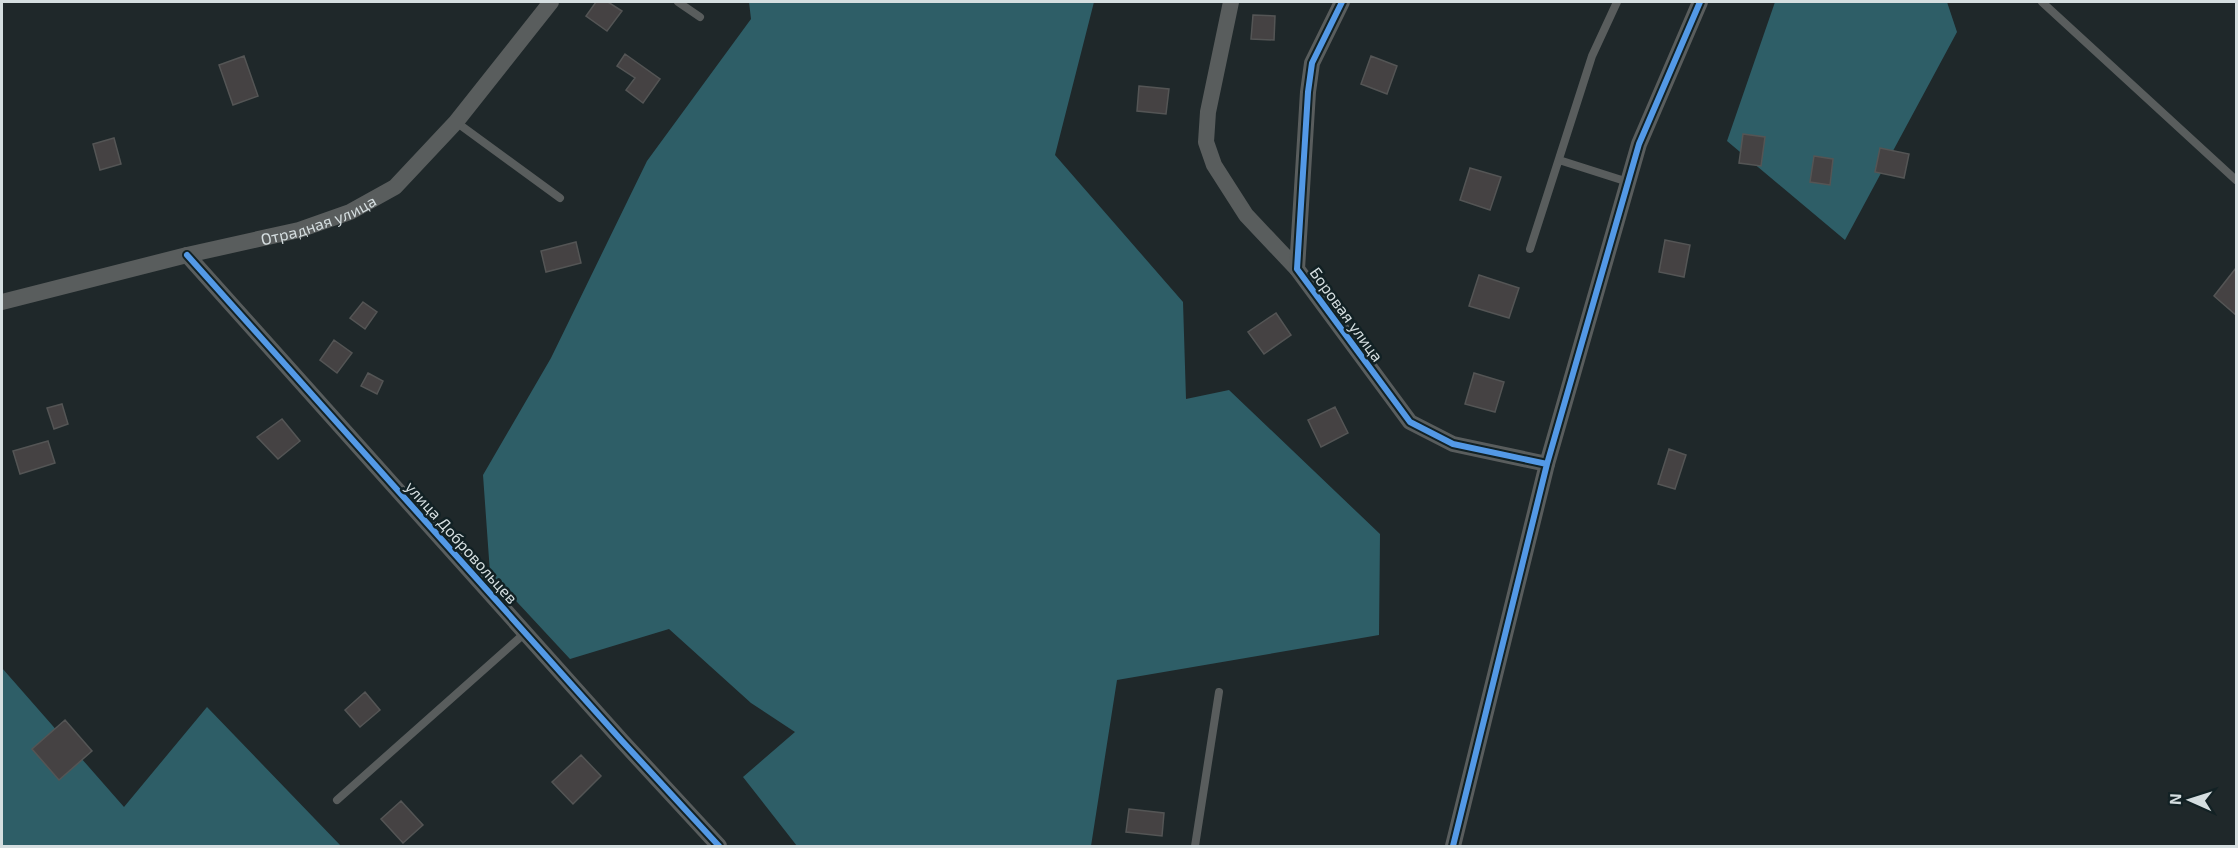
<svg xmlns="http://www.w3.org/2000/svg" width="2238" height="848" font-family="'Exo 2',sans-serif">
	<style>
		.forest { fill: #2e5e67 }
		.building { fill: #454243; stroke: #545555; stroke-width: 1.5 }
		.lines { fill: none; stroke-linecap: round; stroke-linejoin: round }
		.lane { stroke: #595d5d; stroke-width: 8 }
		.street { stroke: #595d5d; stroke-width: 16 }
		.cycleway-casing { stroke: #122124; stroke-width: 10 }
		.cycleway { stroke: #5399e6; stroke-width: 6 }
		.labels { text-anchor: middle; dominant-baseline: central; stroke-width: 5; stroke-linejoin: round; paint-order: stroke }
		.street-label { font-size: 16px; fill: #d5dee0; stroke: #122124 }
	</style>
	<rect width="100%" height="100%" fill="#1f282a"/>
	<path class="forest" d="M749 2H1094L1055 155 1183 302 1186 399 1229 390 1380 534 1379 635 1117 680 1091 846H797L743 777 795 732 751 703 669 629 570 659 490 573 483 475 551 358 647 161 751 19Z
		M1775 2H1947L1957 32 1845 240 1727 141Z
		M2 668 124 807 207 707 341 846H2Z"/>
	<path class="building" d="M596 2H608L622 11 607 31 586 16Z
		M1253 15 1275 16 1274 40 1251 39Z
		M625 54 660 79 643 103 626 90 635 78 617 66Z
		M244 56 258 96 233 105 219 65Z
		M1371 56 1397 66 1387 94 1361 84Z
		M1139 86 1169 89 1166 114 1137 111Z
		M1743 134 1765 137 1761 166 1739 163Z
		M114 138 121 164 100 170 93 144Z
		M1880 148 1909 154 1904 178 1875 172Z
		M1814 156 1833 159 1830 185 1810 182Z
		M1470 168 1501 177 1490 210 1460 200Z
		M1665 240 1690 245 1684 277 1659 272Z
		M576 242 581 263 546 272 541 251Z
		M2236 268V315L2214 296Z
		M1479 275 1519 288 1509 318 1469 306Z
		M363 302 377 312 365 329 350 318Z
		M1276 313 1291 335 1264 354 1248 332Z
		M334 340 352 353 337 373 320 360Z
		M368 373 383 381 377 394 361 386Z
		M1474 373 1504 382 1495 412 1465 404Z
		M62 404 68 424 54 429 47 408Z
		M1335 407 1348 433 1321 447 1308 420Z
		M282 419 300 441 278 459 257 437Z
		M48 441 55 463 20 474 13 451Z
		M1669 449 1686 455 1675 489 1658 484Z
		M365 692 380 710 360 727 345 710Z
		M65 720 92 751 59 780 32 749Z
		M581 755 601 776 573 804 552 782Z
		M401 801 423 825 403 843 381 819Z
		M1129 809 1164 813 1162 836 1126 832Z"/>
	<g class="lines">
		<path class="lane" d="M678 2 700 17
			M2042 2 2236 180
			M456 122 560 198
			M1559 160 1628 182
			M1530 249 1592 56 1617 2
			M337 800 525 633
			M1195 846 1219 692"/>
		<g class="street">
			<path d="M1231 2 1208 112 1206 142 1214 165 1246 215 1297 269"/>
			<path d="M1342 2 1312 63 1308 92 1297 269 1410 422 1453 444 1547 464"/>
			<path d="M187 255 622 741 719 846"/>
			<path id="s1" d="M2 302 187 255 299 230 350 212 395 187 456 122 551 2"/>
			<path d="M1453 846 1547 464 1639 144 1700 2"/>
		</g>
		<g class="cycleway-casing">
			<path id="cycleway" d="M1342 2 1312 63 1308 92 1297 269 1410 422 1453 444 1547 464
				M187 255 622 741 719 846
				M1453 846 1547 464 1639 144 1700 2"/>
		</g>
		<use href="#cycleway" class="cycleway"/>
	</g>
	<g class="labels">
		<g class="street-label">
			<text stroke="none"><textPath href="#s1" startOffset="327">Отрадная улица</textPath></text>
			<text transform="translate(1347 314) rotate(54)">Боровая улица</text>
			<text transform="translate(462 542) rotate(48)">улица Добровольцев</text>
		</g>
	</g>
	<rect width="2238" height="848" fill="none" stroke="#d5dee0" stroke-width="6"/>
	<g transform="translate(2190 800) rotate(273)" stroke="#122124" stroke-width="4.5" paint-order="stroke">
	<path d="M0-4.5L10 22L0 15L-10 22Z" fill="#d5dee0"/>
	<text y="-9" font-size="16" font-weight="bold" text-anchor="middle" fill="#d5dee0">N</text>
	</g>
</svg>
